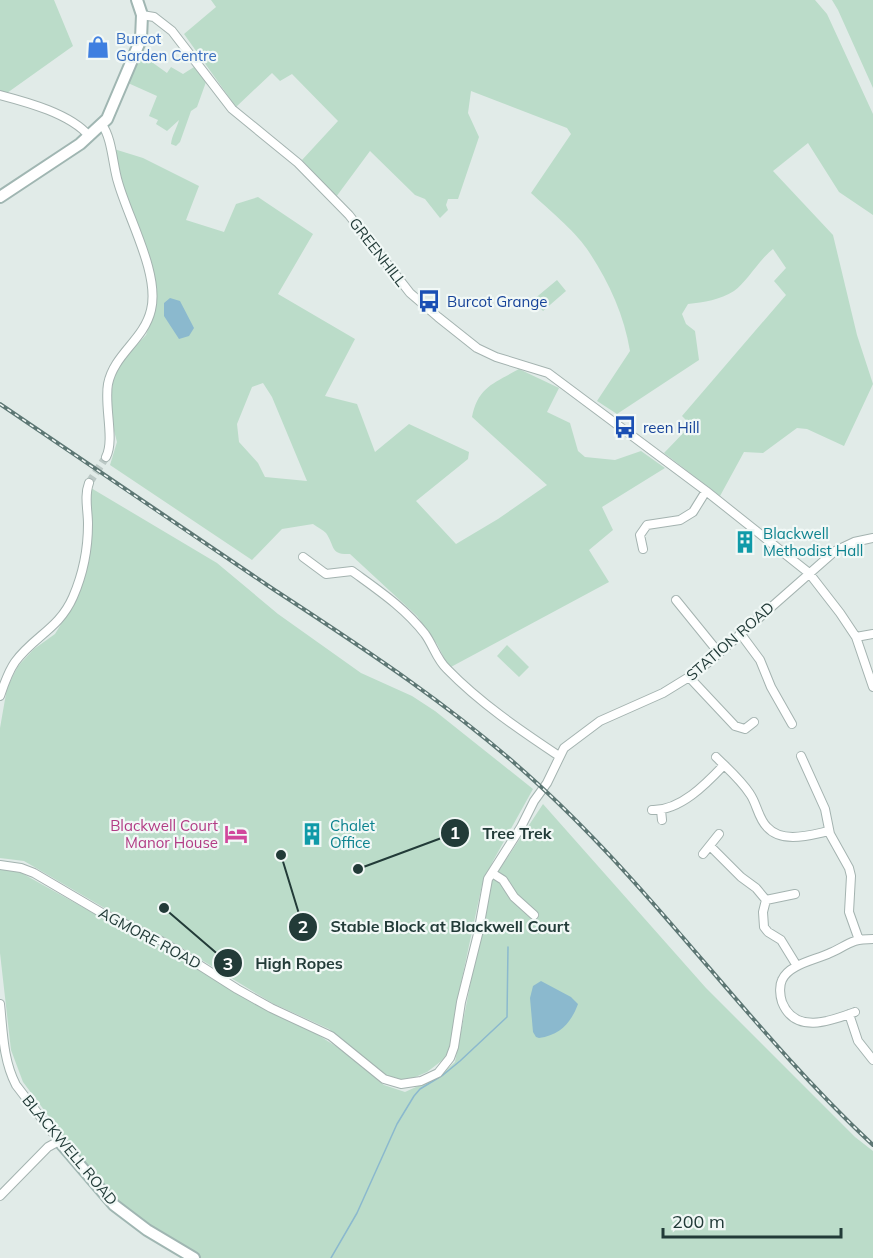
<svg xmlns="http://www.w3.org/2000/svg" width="873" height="1258" font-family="Mulish,sans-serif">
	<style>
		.green { fill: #bbdcc9; fill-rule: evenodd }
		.water { fill: #8bb9ce }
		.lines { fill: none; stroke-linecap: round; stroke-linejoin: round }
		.stream { stroke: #8bb9ce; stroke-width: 1.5 }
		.street-tunnel { stroke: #bbc8c5; stroke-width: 8; stroke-dasharray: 8 4; stroke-linecap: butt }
		.street-casing { stroke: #a4b3b0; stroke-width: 10 }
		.secondary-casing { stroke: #a0b6b2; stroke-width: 14 }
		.street { stroke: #fff; stroke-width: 8 }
		.secondary { stroke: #fff; stroke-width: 10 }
		.rail-casing { stroke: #5d7774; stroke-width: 4 }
		.rail { stroke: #f1f8f6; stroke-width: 1.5; stroke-dasharray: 4.5; stroke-linecap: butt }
		.labels { text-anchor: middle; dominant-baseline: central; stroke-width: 4.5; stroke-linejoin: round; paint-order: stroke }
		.shop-label { font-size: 15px; fill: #366cbe; stroke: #f1f8f6; text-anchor: start }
		.street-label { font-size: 15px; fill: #223b38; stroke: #f1f8f6 }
		.transit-label { font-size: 15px; fill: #164399; stroke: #f1f8f6; text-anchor: start }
		.culture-label { font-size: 15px; fill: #0d838f; stroke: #f1f8f6; text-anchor: start }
		.hotel-label { font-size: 15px; fill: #b23c85; stroke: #f1f8f6; text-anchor: end }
		.leader { fill: none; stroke: #223b38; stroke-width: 2 }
		.callout-dot { fill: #223b38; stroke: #f1f8f6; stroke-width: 2 }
		.mark-label { font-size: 18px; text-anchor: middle; font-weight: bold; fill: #fff }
		.callout-label { font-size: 16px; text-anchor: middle; font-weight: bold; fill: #223b38; stroke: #f1f8f6; stroke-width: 4.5; stroke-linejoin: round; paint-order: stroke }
	</style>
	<rect width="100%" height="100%" fill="#e1ebe8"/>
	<path class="green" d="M0 0H54L73 46 7 93 0 91Z
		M211 0H815L827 14 873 114V215L839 192 808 143 773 171 833 235 857 335 873 384 844 446 807 429 797 428 763 453 744 452 720 496 664 453 691 425 682 416 786 295 774 281 786 268 773 249C758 261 747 282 734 291 720 300 704 302 688 304L682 314 686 324 695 331 699 360 617 414 597 401 630 351C624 314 608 280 587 249 574 230 548 209 531 193L571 134 567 128 471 91 468 113 479 137 458 199H448L446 205 448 210 440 218 425 199 415 195 370 151 336 197 302 160 338 121 292 74 280 81 272 73 236 107 184 34 216 7Z
		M832 0H873V88L838 10Z
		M142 55 167 73 171 67 183 74 194 67 206 82 197 107 191 111 180 142 176 146 171 144C172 135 177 128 179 120L167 131 156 124 158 120 149 116 157 96 128 83Z
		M114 149 143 158 199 186 186 220 224 232 236 204 258 197 313 234 278 294 355 339 325 396 357 404 375 452 409 424 469 452 468 459 416 501 456 544 498 519 547 485 472 417C478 387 494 383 519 369L559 388 547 412 570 423 578 451 585 457 615 460 641 451 665 468 602 507 613 530 589 550 609 582 449 668 437 644 417 616 350 554C330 555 335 546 326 533 323 530 317 527 313 524L282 529 252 560 110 465 117 442 112 423 111 397 114 376 120 363 146 335 156 307 157 292 124 194ZM263 383 272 397 307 481 265 477 258 463 239 442 237 424 252 387Z
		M557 280 566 291 543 311 533 300Z
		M91 488 217 563 278 614 361 673 412 696 435 711 533 789 493 861 482 885 455 1011 451 1046 444 1059 427 1072 413 1078 400 1080 388 1077 372 1066 329 1029 272 1003 169 940 113 913 24 861 0 858V728L7 688 18 666 34 649 55 634 72 606 84 576 92 539 90 498Z
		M507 645 529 667 519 677 497 656Z
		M543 804 706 988 855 1137 873 1151V1258H201L150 1227 115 1199 69 1143 23 1082 11 1050 0 953V866L18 871 111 923 164 949 275 1013 312 1031 340 1049 384 1085 405 1092 440 1076 455 1062 490 884Z"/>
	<path class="water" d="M170 298 180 301 194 328 189 336 179 339 164 316V303Z
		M541 981 571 997 578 1004C571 1023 560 1035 539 1038L536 1037 533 1032 530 998 533 986Z"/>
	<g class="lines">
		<path class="stream" d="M331 1258 357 1213 397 1124 414 1096 420 1089 443 1075 460 1061 507 1017 508 947"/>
		<path class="street-tunnel" d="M89 483 106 457"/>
		<g class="street-casing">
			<path id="street" d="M142 15 154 17 172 31 232 109 298 163 349 215 410 293 438 317 477 348 496 357 548 373 706 491 809 573 840 613 856 637 873 687
				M0 95C27 102 71 114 89 136
				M102 125C112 137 113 167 118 182 128 218 160 274 151 310 144 340 114 354 108 384 104 406 115 440 106 457
				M643 549 640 535 647 525 680 520 693 512 706 491
				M303 557 326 574 352 571C378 590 405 608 425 634 433 645 437 660 447 669 480 703 520 730 559 756
				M676 600 719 653
				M740 633 760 660 771 687 792 724
				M856 637 873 634
				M689 677 735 726 745 729 754 722
				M0 696C4 684 8 672 15 662 34 636 59 629 73 597 83 574 88 549 88 524 88 510 84 496 89 483
				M801 756 825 809 830 834 849 868 851 876 849 912 859 940
				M716 757C728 769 741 780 750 794 757 804 758 818 767 827 782 844 810 835 829 831
				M652 810C680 811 706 784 724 765
				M661 810 662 820
				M710 846 741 877 756 888 766 900 763 912 764 927 768 932 781 940 797 966
				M703 854 719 834
				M0 865 21 868 34 873 102 913 163 942 237 989 271 1008 331 1036 384 1079 401 1084 421 1081 438 1073 450 1058 454 1047 461 1002 478 934 488 879 521 827 534 801 547 783 564 748 600 721 663 693 689 677 710 661 835 551 854 542 873 538
				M492 873 503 880 514 897 534 915
				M766 900 795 894
				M0 1004C3 1032 3 1060 16 1085L59 1141 48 1147 0 1196
				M855 1012C831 1021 795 1035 782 1002 780 996 779 986 782 980 789 964 816 960 830 953 838 950 846 944 855 941 861 939 867 939 873 939
				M849 1014 858 1041 873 1060"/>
		</g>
		<g class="secondary-casing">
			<path id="secondary" d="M0 197 80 144 107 119 141 39 142 15 137 0
				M59 1141 114 1205 147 1230 194 1258"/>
		</g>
		<use href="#street" class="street"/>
		<use href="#secondary" class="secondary"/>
		<g class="rail-casing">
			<path id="rail" d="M0 404C91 466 182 528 273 589 365 649 458 710 539 785 660 896 753 1033 873 1145"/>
		</g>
		<use href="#rail" class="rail"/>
	</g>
	<defs>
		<g id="shop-bare" transform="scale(1.8)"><path d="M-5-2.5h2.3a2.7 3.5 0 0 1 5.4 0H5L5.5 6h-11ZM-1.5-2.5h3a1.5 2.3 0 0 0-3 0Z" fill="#3f7fe0" stroke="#f1f8f6" stroke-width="2.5" paint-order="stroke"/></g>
		<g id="bus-bare" transform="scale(1.8)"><path d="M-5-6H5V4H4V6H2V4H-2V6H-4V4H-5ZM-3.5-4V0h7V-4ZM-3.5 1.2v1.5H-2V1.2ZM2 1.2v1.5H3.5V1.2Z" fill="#1a4fb4" stroke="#f1f8f6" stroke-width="2.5" paint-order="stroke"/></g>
		<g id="building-bare" transform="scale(1.8)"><path d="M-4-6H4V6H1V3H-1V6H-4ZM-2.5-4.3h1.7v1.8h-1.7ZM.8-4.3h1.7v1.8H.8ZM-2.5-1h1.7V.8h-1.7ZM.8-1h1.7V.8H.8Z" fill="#0f9aa8" stroke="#f1f8f6" stroke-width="2.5" paint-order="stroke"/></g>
		<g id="hotel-bare" transform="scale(1.8)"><path d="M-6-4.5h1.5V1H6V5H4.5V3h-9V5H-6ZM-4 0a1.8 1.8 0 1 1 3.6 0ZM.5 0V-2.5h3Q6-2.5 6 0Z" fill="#d1479c" stroke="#f1f8f6" stroke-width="2.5" paint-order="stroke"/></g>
	</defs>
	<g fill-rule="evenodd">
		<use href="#shop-bare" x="98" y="47"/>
		<use href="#bus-bare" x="429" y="301"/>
		<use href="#bus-bare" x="625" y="427"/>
		<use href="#building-bare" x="745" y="542"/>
		<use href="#hotel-bare" x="236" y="834"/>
		<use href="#building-bare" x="312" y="834"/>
	</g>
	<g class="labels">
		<g class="shop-label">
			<text x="116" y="38">Burcot<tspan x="116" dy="17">Garden Centre</tspan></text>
		</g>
		<g class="street-label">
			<text transform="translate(378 252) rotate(52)">GREENHILL</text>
			<text transform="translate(730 641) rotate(-41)">STATION ROAD</text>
			<text transform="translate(150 938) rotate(28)">AGMORE ROAD</text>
			<text transform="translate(70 1150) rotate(50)">BLACKWELL ROAD</text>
		</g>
		<g class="transit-label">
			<text x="447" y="301">Burcot Grange</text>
			<text x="643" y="427">reen Hill</text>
		</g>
		<g class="culture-label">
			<text x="763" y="533">Blackwell<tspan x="763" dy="17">Methodist Hall</tspan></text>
			<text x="330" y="825">Chalet<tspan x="330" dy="17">Office</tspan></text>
		</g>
		<g class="hotel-label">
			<text x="218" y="825">Blackwell Court<tspan x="218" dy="17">Manor House</tspan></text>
		</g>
	</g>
	<path class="leader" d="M358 869L455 833M281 855L303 927M164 908L228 963"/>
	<g class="callout-dot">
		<circle cx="358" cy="869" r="6"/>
		<circle cx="281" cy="855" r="6"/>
		<circle cx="164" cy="908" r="6"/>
		<circle cx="455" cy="833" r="15"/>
		<circle cx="303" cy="927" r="15"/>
		<circle cx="228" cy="963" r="15"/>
	</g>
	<g class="mark-label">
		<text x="455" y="839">1</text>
		<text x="303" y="933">2</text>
		<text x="228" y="970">3</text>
	</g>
	<g class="callout-label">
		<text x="517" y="839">Tree Trek</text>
		<text x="450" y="932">Stable Block at Blackwell Court</text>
		<text x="299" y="969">High Ropes</text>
	</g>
	<path d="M663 1228v9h178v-9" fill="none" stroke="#223b38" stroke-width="3"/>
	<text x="672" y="1228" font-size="18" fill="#223b38" stroke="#f1f8f6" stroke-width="4.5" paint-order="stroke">200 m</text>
</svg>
